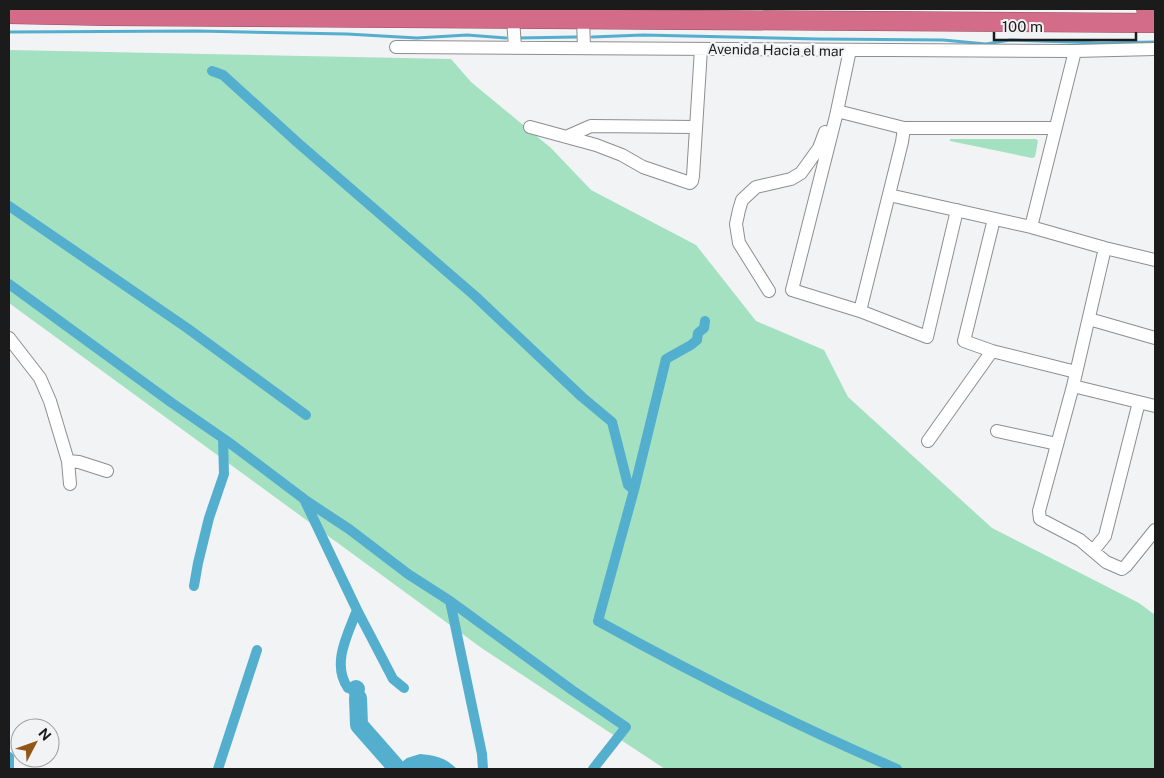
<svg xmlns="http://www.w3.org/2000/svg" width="1164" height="778" font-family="'Public Sans',sans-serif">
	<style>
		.green { fill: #a3e1c0 }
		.water { fill: #54afcf }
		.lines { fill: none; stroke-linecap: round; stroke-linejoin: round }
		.stream { stroke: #54afcf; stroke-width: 3 }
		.canal { stroke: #54afcf; stroke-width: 10 }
		.river { stroke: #54afcf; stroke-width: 18 }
		.minor-casing { stroke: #8d8e90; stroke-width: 14 }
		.highway-casing { stroke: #935062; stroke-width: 20 }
		.minor { stroke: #fff; stroke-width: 12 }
		.highway { stroke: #d36c88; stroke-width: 19 }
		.labels { text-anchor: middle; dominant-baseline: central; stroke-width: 4.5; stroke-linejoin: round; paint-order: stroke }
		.street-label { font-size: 14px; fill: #1b1b1c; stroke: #f1f3f5 }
	</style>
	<rect width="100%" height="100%" fill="#f1f3f5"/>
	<path class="green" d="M9 50 451 59 471 82 551 148 591 190 696 245 756 321 824 350 848 397 992 528 1139 603 1155 615V769H665L483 649 9 303Z
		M950 139H1036L1038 141 1035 157 1032 158 950 141Z"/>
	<path class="water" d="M347 689a9 9 0 1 1 18 0a9 9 0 1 1-18 0Z
		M420 754C435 755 446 758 457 769H393L407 758Z"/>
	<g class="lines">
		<path class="stream" d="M9 32 197 31 347 34 417 38 467 35 506 38
			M592 37 643 35 819 39 943 40 986 44 1010 40 1100 43 1155 42
			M517 38 576 37"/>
		<path class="canal" d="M212 71 223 75 298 143 475 296 582 397 612 422 628 485 634 490
			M9 206 187 328 306 415
			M9 284 172 403 227 441 304 499 357 610C348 634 331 664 348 688
			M705 321 704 328 698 333 697 340 691 345 666 359 634 490 598 621C696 675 795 725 897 769
			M305 500 349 529 408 574 450 601 572 690 626 727 593 769
			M194 586 198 563 209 518 224 474 223 439
			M450 601 482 754 483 769
			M357 610 393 679 404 688
			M9 757V769
			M218 769 257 650"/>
		<path class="river" d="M358 698 359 725 395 766"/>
		<g class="minor-casing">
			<path id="minor" d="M513 18 515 48
				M583 18 584 48
				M396 47 1075 51 1155 49
				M850 50 836 116 792 290 860 311 927 337 957 210
				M837 111 904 128H1055
				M530 127 596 145 622 155 643 167 690 183 692 181 693 176 701 49
				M566 137 591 126 696 127
				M889 195 1031 227 1105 248 1155 260
				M994 219 964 341 992 351 1076 372
				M1031 227 1075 51
				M1105 248 1073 386 1039 511 1040 519 1080 540 1106 562 1122 569 1126 566 1155 530
				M769 291 739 243 736 224 739 210 742 200 756 187 791 179 801 173 819 148 825 132
				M860 311 902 142 904 128
				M1089 319 1155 338
				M9 338 40 378 50 401 68 461 70 484
				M1073 386 1155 406
				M997 431 1057 444
				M928 441 992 351
				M68 461 79 462 107 471
				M1093 551 1105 536 1139 402"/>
		</g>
		<g class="highway-casing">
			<path id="highway" d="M1146 9H1155
				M9 14 108 16 1155 23"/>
		</g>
		<use href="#minor" class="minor"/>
		<use href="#highway" class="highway"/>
	</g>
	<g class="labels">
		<g class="street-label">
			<text transform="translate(776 50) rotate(1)">Avenida Hacia el mar</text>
		</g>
	</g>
	<rect width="1164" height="778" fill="none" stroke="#1b1b1c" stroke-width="20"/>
	<g transform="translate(35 743) rotate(49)"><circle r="24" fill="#f1f3f5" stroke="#9b9d9e"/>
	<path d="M0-4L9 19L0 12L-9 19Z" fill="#925716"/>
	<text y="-8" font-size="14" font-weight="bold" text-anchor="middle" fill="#1b1b1c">N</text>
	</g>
	<path d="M994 32v8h142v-8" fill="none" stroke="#1b1b1c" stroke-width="2.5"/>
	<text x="1002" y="32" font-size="15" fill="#1b1b1c" stroke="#f1f3f5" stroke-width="4" paint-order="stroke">100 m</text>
</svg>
